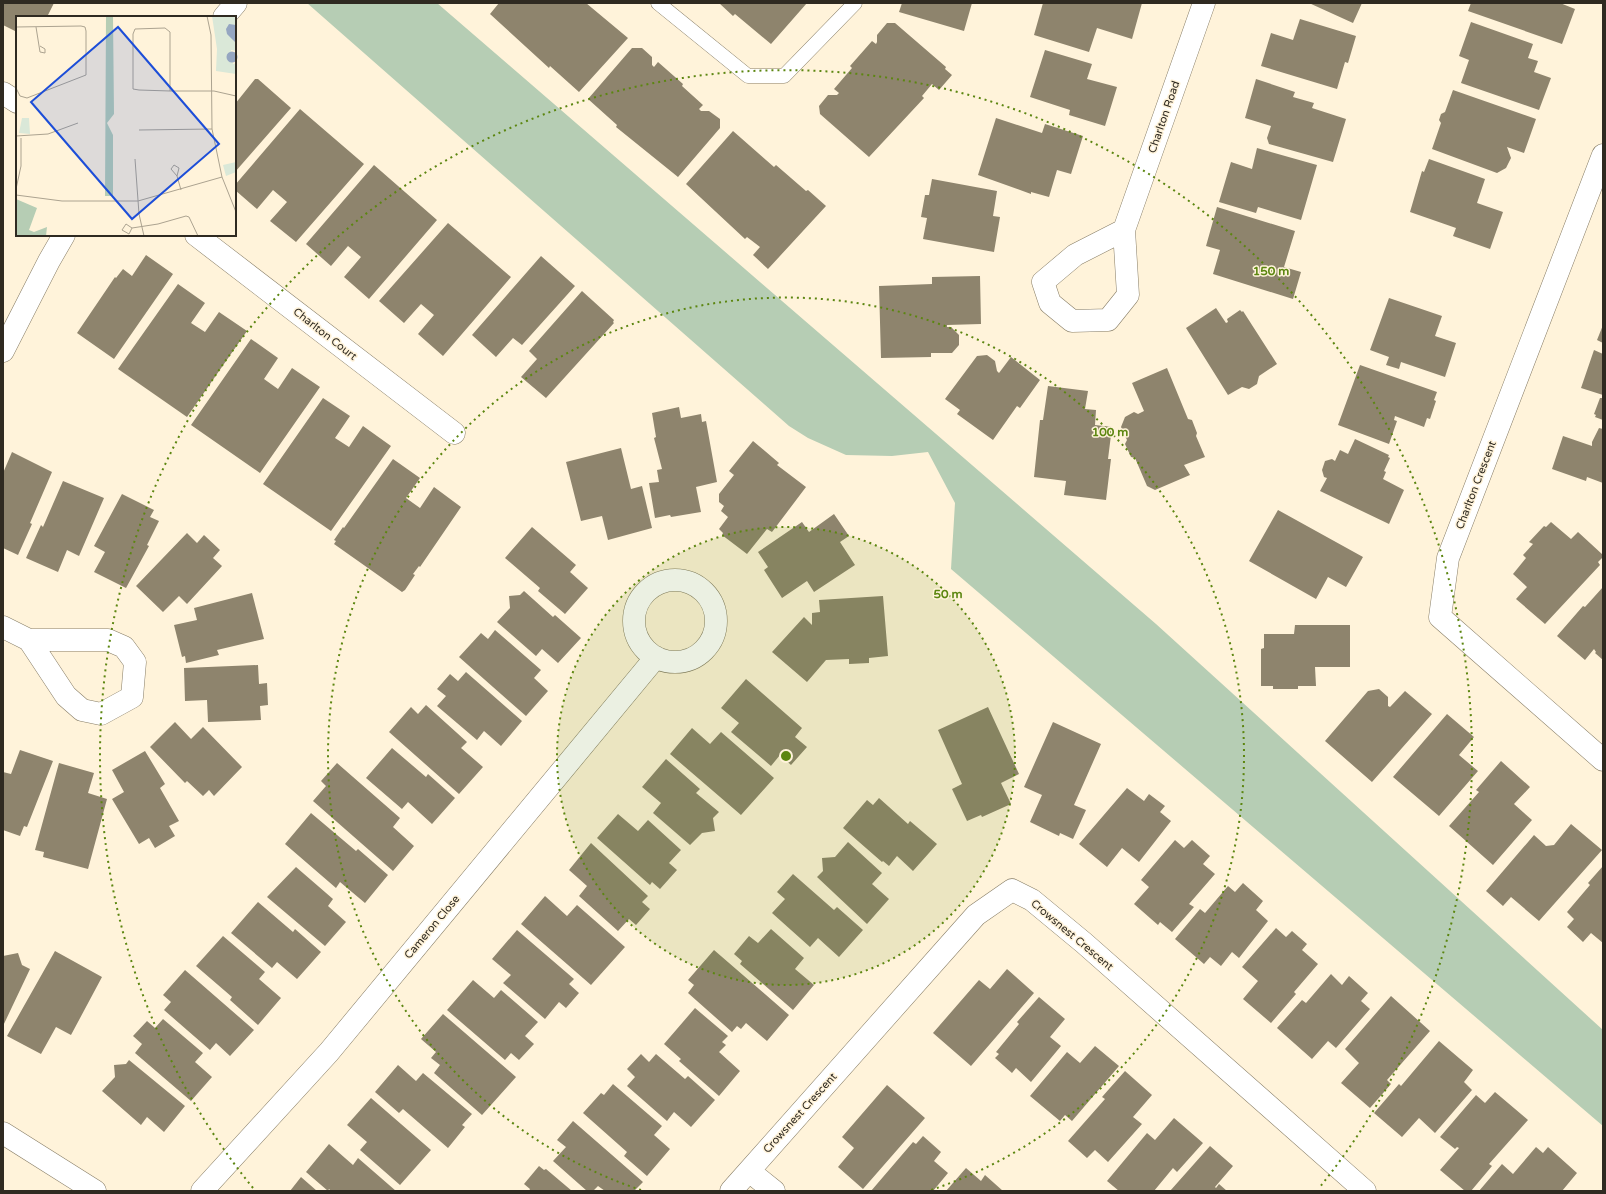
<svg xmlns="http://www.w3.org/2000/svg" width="1606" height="1194" font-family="'Varela Round',sans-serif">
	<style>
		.forest { fill: #b6cdb4 }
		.building { fill: #8e846d }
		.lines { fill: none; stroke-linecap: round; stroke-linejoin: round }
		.lane-casing { stroke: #877d66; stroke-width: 15 }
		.street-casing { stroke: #877d66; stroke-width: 23 }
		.secondary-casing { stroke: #877d66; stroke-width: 23 }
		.lane { stroke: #fff; stroke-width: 14 }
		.street { stroke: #fff; stroke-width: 22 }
		.secondary { stroke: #fff; stroke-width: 22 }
		.ring { fill: none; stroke: #5c8610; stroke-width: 2; stroke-dasharray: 2 4 }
		.labels { text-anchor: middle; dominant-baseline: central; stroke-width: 3; stroke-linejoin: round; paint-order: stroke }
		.street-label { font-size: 11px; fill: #2f2a21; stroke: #fff3da }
		.inset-road { fill: none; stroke: #aca390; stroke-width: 1 }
		.view { fill: #1d4ed8; fill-opacity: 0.15; stroke: #1d4ed8; stroke-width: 2 }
		.inset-edge { fill: none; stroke: #2f2a21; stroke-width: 2 }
		.centre { fill: #5c8610; stroke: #fff3da; stroke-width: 2 }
		.ring-label { font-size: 12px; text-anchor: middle; font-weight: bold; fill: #5c8610; stroke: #fff3da; stroke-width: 3; stroke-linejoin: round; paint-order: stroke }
	</style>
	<rect width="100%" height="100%" fill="#fff3da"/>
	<path class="forest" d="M307 3H437L1156 624 1603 1030V1126L951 569 955 503 928 452 892 456 846 455 808 438 789 426Z"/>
	<path class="building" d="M3 3H54L47 17H17V32L3 25Z
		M499 3H586L628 38 579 92 550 66 549 68 490 14Z
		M719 3H807L771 44 735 14 733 16Z
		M902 3H972L964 31 899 12Z
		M1043 3H1142L1132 39 1097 28 1089 52 1034 35Z
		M1309 3H1362L1353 23Z
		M1471 3H1560L1575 9 1562 44 1468 11Z
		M1300 19 1356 36 1348 63 1345 62 1337 89 1261 66 1271 33 1293 40Z
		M1471 22 1533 44 1528 58 1538 61 1534 72 1551 78 1539 110 1461 83 1469 60 1459 56Z
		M887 23H895L946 67 945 69 952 75 939 90 932 84 922 96 924 98 869 157 820 114 819 106 828 95H837L839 93 834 89 852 68 850 66 872 41 876 44 877 42V35Z
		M632 48H642L652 57V65L654 67 658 62 683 84 682 86 703 105 699 109 701 111H709L720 119V128L678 177 616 127 617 125 588 99Z
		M1045 50 1092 64 1087 79 1117 87 1105 126 1069 115 1070 110 1030 97Z
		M255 79H258L291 108 235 172V104Z
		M1256 79 1295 92 1293 97 1314 103 1312 108 1346 119 1333 162 1269 144 1267 138 1271 126 1245 118Z
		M1453 90 1536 119 1524 153 1507 147 1511 158 1506 168 1497 173 1432 149 1441 123 1439 120 1441 114 1445 112Z
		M300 109 364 164 296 242 270 221 287 202 273 190 257 209 235 190V185Z
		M996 118 1042 133 1045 124 1083 136 1071 174 1057 170 1049 197 1031 192V194L978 175Z
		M733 131 774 167 776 165 806 191 808 190 826 206 768 269 753 255 760 247 747 237 745 239 686 184Z
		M1257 148 1317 165 1301 220 1258 207 1256 213 1219 202 1231 162 1252 169Z
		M1429 159 1485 179 1477 203 1503 212 1490 249 1453 236 1456 228 1410 212 1422 171 1424 172Z
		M374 165 437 220 369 299 344 277 361 257 348 246 331 266 306 244Z
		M932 179 997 191 993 216 1000 217 994 252 923 239 927 218 921 217 925 195H929Z
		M1217 207 1295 231 1284 267 1301 272 1293 299 1213 274 1220 250 1206 246Z
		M448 223 511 277 443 356 418 334 434 315 421 304 404 323 379 301Z
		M146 255 173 274 114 359 77 333 115 277 116 278 123 269 132 276Z
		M541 256 575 286 522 345 513 338 496 357 472 335Z
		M980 276 981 324 947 325V327H951L959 335V345L952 353H931V357L881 358 879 286 932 284V277Z
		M178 284 205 303 191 323 205 332 219 312 247 331 187 417 118 369Z
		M582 291 614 320 613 322 614 323 546 398 521 377 537 359 529 351Z
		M1389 298 1442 316 1435 336 1456 343 1445 377 1401 362 1399 369 1386 365 1389 357 1370 350Z
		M1216 308 1226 323 1228 322 1227 319 1240 310 1242 312 1243 311 1277 364 1259 376 1257 384 1249 389 1242 387 1228 395 1186 328Z
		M1603 325V343L1597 340Z
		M251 339 278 358 264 379 278 389 292 368 320 387 260 473 191 425Z
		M1594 350 1603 354V420L1595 417 1596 415 1594 414 1600 398H1602L1603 395 1581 388Z
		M987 355 995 361 997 371 999 373 1011 357 1040 380 1020 408 1017 406 993 440 957 414 960 410 945 399 977 356Z
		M1360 365 1437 392 1434 400 1436 401 1430 419 1427 418 1424 427 1395 416 1394 420 1397 421 1389 444 1338 425Z
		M1167 368 1188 419 1192 420 1197 433 1196 436 1205 457 1184 465 1190 475 1155 490 1147 486 1135 458 1131 457 1125 444 1127 440 1121 427 1125 417 1134 412 1138 414 1144 411 1132 383Z
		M1048 386 1088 391 1085 409 1096 410 1095 425 1112 427 1108 459H1111L1106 500 1064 495 1066 481 1034 477 1040 420H1043Z
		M323 398 350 416 335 438 349 447 363 426 391 446 331 531 263 484Z
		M679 407 681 418 701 414 702 422 706 421 717 482 696 487 701 512 671 517 670 515 655 518 649 483 659 482 657 470 662 469 654 438 656 437 652 413Z
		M1599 428 1603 429V483L1587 477 1586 481 1552 469 1563 436 1592 446V442Z
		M1355 439 1389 455 1388 457 1390 458 1384 471 1386 472 1383 479 1404 490 1389 524 1320 491 1327 478 1324 477 1322 470 1325 461 1332 459 1335 461 1340 450 1348 454Z
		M753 441 779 463 777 465 806 487 772 532 767 529 747 554 722 535 723 533 719 529 728 517 721 511 724 506 719 502V494L734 475 729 471Z
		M621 448 631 489 642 486 652 528 608 540 602 516 581 521 566 462Z
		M12 452 52 472 30 523 32 524 18 555 3 548V473Z
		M393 459 420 478 406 498 420 508 434 487 461 507 420 567 419 566 413 574 415 575 405 590 402 592 334 544 336 541 334 540 343 527 344 528Z
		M63 481 104 498 79 556 67 550 58 572 26 558 41 525 43 527Z
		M122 494 154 510 150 517 159 521 147 545 149 546 126 588 94 572 105 552 94 546Z
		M1278 510 1363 557 1346 587 1328 577 1316 599 1249 561Z
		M834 514 849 536 840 542 855 565 814 592 807 581 782 598 764 570 768 567 758 552 802 522 809 532Z
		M1551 522 1571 539 1578 532 1603 555V557L1598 562 1600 565 1545 624 1516 599 1527 587 1513 574 1526 558 1523 555 1533 544 1529 542 1544 526 1546 527Z
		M532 527 576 565 570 572 588 588 565 614 538 591 540 588 505 558Z
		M187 533 197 543 204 535 220 550 213 558 222 566 187 604 179 596 163 612 136 586Z
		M1603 587V660L1595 653 1596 652 1594 649 1585 660 1557 636 1583 606 1585 607Z
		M524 591 553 617 555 615 581 638 558 663 542 649 536 656 497 622 510 608 509 596 520 595Z
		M252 593 264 639 217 650 219 655 186 663 185 656 182 657 174 625 197 620 194 608Z
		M883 596 888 656 869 658V663L849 664V659L826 660 807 682 772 652 804 617 812 625V613L820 612 819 600Z
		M1295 625H1350V667H1315L1316 686H1298V689H1273V686H1261V649L1264 648V634H1294Z
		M495 630 541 670 534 678 548 691 526 716 459 657 481 633 488 639Z
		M258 665 259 684 267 683 268 705 260 706 261 720 208 722 207 700 185 701 184 668Z
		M466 672 522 721 501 746 484 731 477 740 437 706 446 696 437 689 450 674 458 681Z
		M746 679 802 728 795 737 807 747 791 765 780 755 771 766 731 732 739 723 721 708Z
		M1379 689 1388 697V706L1390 707 1405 691 1432 714 1372 782 1325 741 1368 691Z
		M426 705 467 742 461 748 483 767 459 794 389 732 411 707 418 714Z
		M988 707 1019 774 1001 783 1011 804 982 817 981 815 967 821 952 789 962 784 938 730Z
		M1447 714 1474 737 1459 755 1478 771 1439 816 1393 777Z
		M175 722 191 739 203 727 242 767 214 796 209 790 203 796 187 781 185 783 150 747Z
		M1053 722 1101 744 1074 805 1086 810 1073 839 1060 833 1059 836 1030 822 1042 795 1024 787Z
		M692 728 710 744 721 732 774 778 741 815 670 754Z
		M392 748 426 777 428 774 455 798 432 824 408 802 402 809 366 778Z
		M20 750 53 761 27 827 24 826 20 836 3 830V772L11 774Z
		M145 751 165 784 160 788 179 821 169 826 175 836 155 848 149 838 139 844 112 799 124 792 112 770Z
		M666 759 700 789 696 793 719 812 713 818 715 831 702 833 690 845 653 813 661 803 642 787Z
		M1501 761 1530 787 1514 804 1532 820 1493 865 1449 826 1479 792 1476 790Z
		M59 763 94 773 88 793 107 799 88 869 43 857 44 852 35 850Z
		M337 763 400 818 393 827 414 846 393 871 313 801 326 786 321 781Z
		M1127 788 1144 801 1149 794 1165 806 1160 812 1171 821 1139 862 1122 848 1107 867 1079 844Z
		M879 798 908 824 910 821 937 844 913 871 897 856 889 866 883 861 882 862 843 828 867 800 873 805Z
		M311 813 356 851 358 849 388 875 365 903 340 882 336 888 285 844Z
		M618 814 638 831 648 820 681 850 669 863 677 870 660 889 652 882 650 885 597 838Z
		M1571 824 1602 850 1539 921 1511 897 1503 906 1486 891 1534 835 1546 846 1554 845Z
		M1175 840 1184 848 1192 840 1210 856 1203 864 1215 874 1189 904 1194 907 1172 932 1160 922 1158 925 1134 904 1149 887 1141 880Z
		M848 842 882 873 872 884 889 899 867 924 817 877 823 871 822 858 835 857Z
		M591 843 648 896 642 902 650 909 636 925 629 919 618 931 579 896 587 886 569 870Z
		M1603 866V943L1591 933 1583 942 1567 927 1574 919 1567 912 1590 885 1588 883Z
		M296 867 333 899 328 906 346 922 325 946 267 897Z
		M793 874 834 910 837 907 863 930 839 957 818 938 810 947 772 913 785 899 777 892Z
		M1243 883 1263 901 1256 910 1268 921 1239 958 1232 952 1221 966 1210 957 1204 964 1175 939 1200 909 1205 913 1228 886 1235 892Z
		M545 896 567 916 577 905 625 947 591 985 521 924Z
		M258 902 293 932 295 929 321 952 297 979 277 962 272 968 231 933Z
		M1276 928 1286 937 1292 931 1307 944 1302 950 1318 964 1294 992 1296 994 1271 1023 1243 999 1258 981 1242 967Z
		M771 929 804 958 795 969 814 985 793 1010 740 964 742 961 734 954 749 936 758 943Z
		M517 930 574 979 569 984 579 993 566 1008 559 1002 545 1019 503 983 511 975 492 959Z
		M223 936 265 972 259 979 281 998 258 1025 230 1000 232 997 196 966Z
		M714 950 789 1015 767 1041 746 1023 741 1029 737 1026 732 1032 688 993 694 985 688 980Z
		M55 951 102 977 71 1035 56 1027 41 1054 7 1036Z
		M18 953 22 965 30 969 3 1026V956Z
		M1007 969 1034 993 971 1066 933 1033 979 980 990 989Z
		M185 970 254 1030 230 1056 216 1043 210 1050 164 1010 171 1002 163 995Z
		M1331 974 1342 985 1349 976 1368 993 1361 1001 1370 1009 1336 1048 1328 1041 1312 1059 1277 1028 1302 1000 1306 1003Z
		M473 980 494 998 501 990 538 1022 525 1036 534 1044 519 1060 511 1053 505 1060 447 1010Z
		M1391 996 1430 1031 1387 1080 1391 1084 1370 1108 1341 1083 1359 1063 1345 1049Z
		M1039 997 1065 1019 1050 1037 1061 1046 1031 1082 1016 1068 1012 1073 995 1058 999 1054 996 1052 1019 1024 1017 1022Z
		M695 1008 728 1036 722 1042 726 1045 719 1052 740 1071 719 1096 679 1061 681 1059 664 1044Z
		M443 1014 516 1077 482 1115 434 1073 440 1065 431 1058 436 1052 421 1039Z
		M163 1019 203 1053 195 1062 212 1077 191 1101 135 1053 142 1044 133 1036 147 1021 155 1028Z
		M1439 1041 1473 1070 1464 1082 1472 1090 1435 1133 1419 1118 1402 1137 1374 1113 1399 1084 1401 1086Z
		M1095 1046 1119 1066 1072 1121 1065 1115 1060 1121 1030 1096 1067 1052 1080 1063Z
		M641 1054 649 1062 656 1054 685 1079 688 1076 715 1100 691 1127 674 1112 667 1121 627 1086 635 1077 627 1069Z
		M129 1060 185 1106 164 1132 147 1117 141 1125 102 1091 115 1077 114 1065 126 1064Z
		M398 1065 416 1081 423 1073 472 1114 462 1125 465 1127 448 1148 403 1109 399 1113 375 1092Z
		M1125 1071 1152 1095 1133 1117 1142 1124 1108 1162 1095 1150 1087 1158 1068 1141 1105 1099 1102 1097Z
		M613 1084 662 1126 654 1135 670 1149 647 1176 624 1156 627 1152 583 1113 601 1093 604 1095Z
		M887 1085 925 1118 863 1189 838 1167 854 1148 842 1137Z
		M1495 1092 1528 1120 1489 1164 1492 1166 1471 1191H1465L1440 1170 1459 1148 1457 1147 1455 1149 1440 1137 1476 1095 1485 1103Z
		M371 1098 431 1150 400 1185 360 1150 367 1142 347 1125Z
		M1174 1118 1203 1143 1177 1172 1173 1168 1154 1191H1119L1107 1181 1147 1133 1155 1140Z
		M573 1121 643 1182 634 1191H605L598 1186 593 1191H587L553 1161 566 1147 557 1140Z
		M923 1136 941 1152 934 1161 948 1173 933 1191H871L913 1142 916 1144Z
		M329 1144 353 1165 358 1158 396 1191H331L329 1189 328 1191 306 1172Z
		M1210 1146 1233 1166 1215 1187 1216 1188 1219 1184 1227 1191H1170Z
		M1536 1147 1543 1153 1548 1147 1577 1173 1562 1191H1479L1502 1164 1513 1174Z
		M539 1166 544 1170 546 1169 572 1191H529L530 1189 524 1184Z
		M966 1168 981 1181 985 1175 1003 1191H946Z
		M301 1177 317 1191H290Z"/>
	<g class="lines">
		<g class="lane-casing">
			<path id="lane" d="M658 3 748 76H784L855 3"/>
		</g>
		<g class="street-casing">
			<path id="street" d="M3 93 17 102
				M1603 155 1448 558 1440 617 1603 760
				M1124 230 1128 295 1108 320 1072 321 1050 303 1043 282 1075 255Z
				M1124 230 1204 3
				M196 235 454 433
				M634 621a41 41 0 1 1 82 0a41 41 0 1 1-82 0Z
				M3 627 29 640H108L124 647 135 662 132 697 101 714 82 710 66 696 29 640
				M749 1171 774 1191
				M202 1191 329 1052 656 657
				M731 1191 976 915 1012 890 1032 900 1084 943 1365 1191"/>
		</g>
		<g class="secondary-casing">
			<path id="secondary" d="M224 17 236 3
				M3 351 49 261 64 235
				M3 1133 95 1191"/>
		</g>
		<use href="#lane" class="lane"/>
		<use href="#street" class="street"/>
		<use href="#secondary" class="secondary"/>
	</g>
	<circle cx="786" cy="756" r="229" fill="#5c8610" fill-opacity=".12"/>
	<g class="ring">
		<circle cx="786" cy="756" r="229"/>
		<path d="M641 1190A458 458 0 1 1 931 1190"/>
		<path d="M253 1188A686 686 0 1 1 1319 1188"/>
	</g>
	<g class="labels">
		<g class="street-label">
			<text transform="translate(1164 117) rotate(-71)">Charlton Road</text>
			<text transform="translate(325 334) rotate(38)">Charlton Court</text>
			<text transform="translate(1476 485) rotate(-69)">Charlton Crescent</text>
			<text transform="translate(432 927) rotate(-50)">Cameron Close</text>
			<text transform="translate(1072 935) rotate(40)">Crowsnest Crescent</text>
			<text transform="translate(800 1113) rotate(-48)">Crowsnest Crescent</text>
		</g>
	</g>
	<g transform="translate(16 16)">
		<rect width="220" height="220" fill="#fff3da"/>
		<path d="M196 0H220L217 24 220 27V35L215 34 217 48 220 47V58L200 55 201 33ZM6 102H13L14 118 3 117ZM220 146V156L210 160 207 149Z" fill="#dae8d8"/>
		<path d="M90 0H97L98 98 91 107 97 119V180H89ZM0 183 21 192 13 214 18 216 31 211 30 220H0Z" fill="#b6cdb4"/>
		<path d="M213 8 220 9V27L211 18 210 13ZM210.5 41a5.5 5.5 0 1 1 11 0a5.5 5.5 0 1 1-11 0Z" fill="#95a6c1"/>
		<path class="inset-road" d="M191 0 195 19 196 113 206 161 220 196M0 11 65 10 69 11 70 15V59L11 82 4 80 0 72M20 11 24 36 29 37V33L24 30M154 75V16L149 12 119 13 117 18V73L123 74 154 75H198L220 80M123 114 196 113M0 120 32 118 62 107M119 143 123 198 128 220M161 160 163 152 158 149 155 153 161 160 165 174M0 173 5 150V122M0 179 46 185H122L206 161M116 212 113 218 106 214 110 208 116 212 142 208 170 200 173 201 182 220"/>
		<path class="view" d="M102 11 203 128 116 203 15 86Z"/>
		<rect width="220" height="220" class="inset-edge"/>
	</g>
	<circle cx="786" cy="756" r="6" class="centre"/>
	<g class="ring-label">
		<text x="1271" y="275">150 m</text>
		<text x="1110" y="436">100 m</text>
		<text x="948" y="598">50 m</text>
	</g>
	<rect width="1606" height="1194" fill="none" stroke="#2f2a21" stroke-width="8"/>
</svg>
